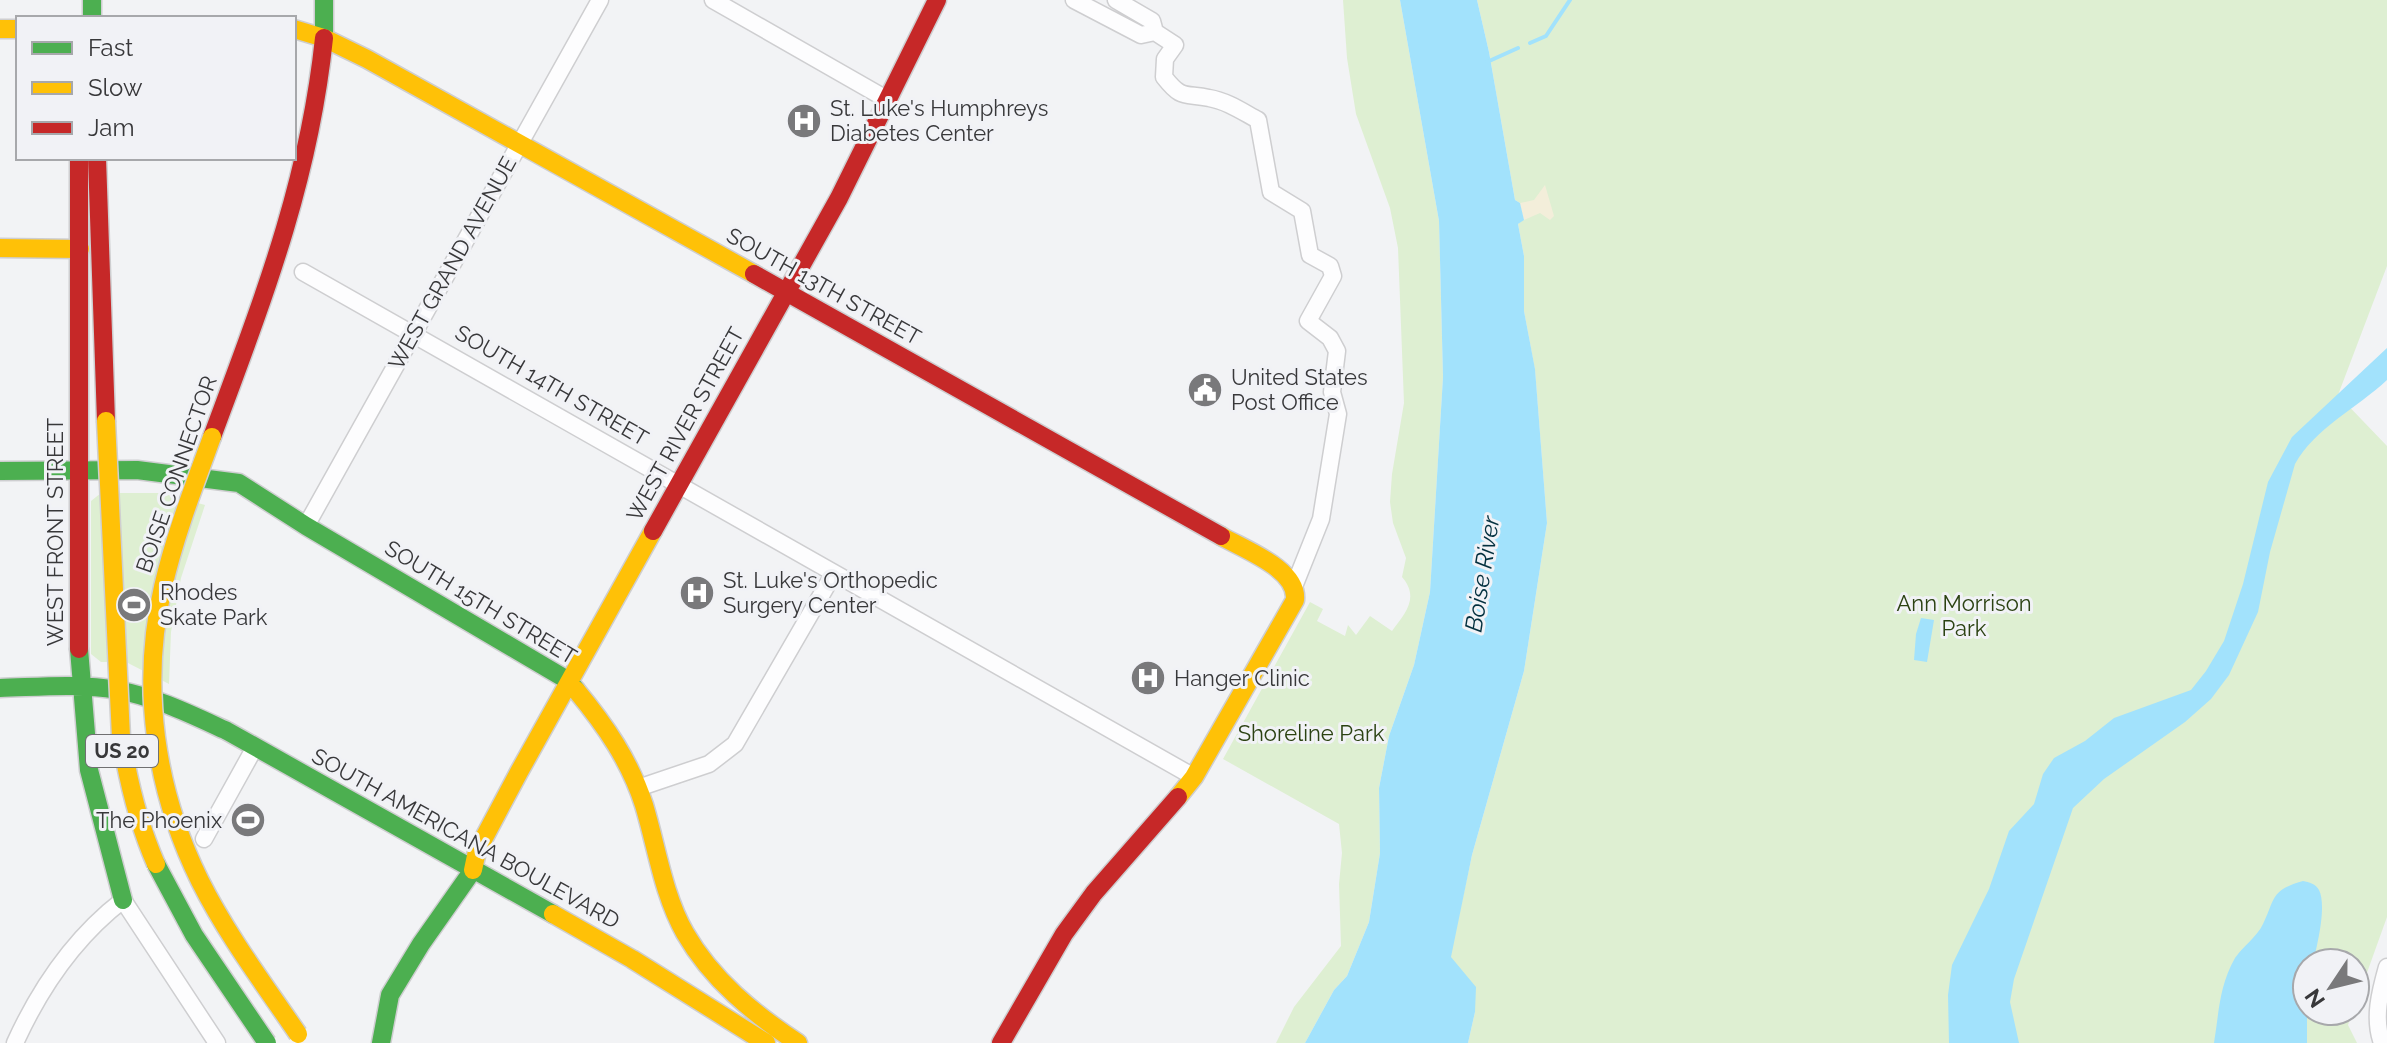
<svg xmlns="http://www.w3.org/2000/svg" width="2387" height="1043" font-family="Raleway,sans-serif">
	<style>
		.green { fill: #deefd2 }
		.sand { fill: #f3eeda }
		.water { fill: #a2e2fc }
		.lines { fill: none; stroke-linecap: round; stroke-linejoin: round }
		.stream { stroke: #a2e2fc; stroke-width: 4 }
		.street-casing { stroke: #ceced0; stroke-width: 19 }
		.fast-casing { stroke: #ceced0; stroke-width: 21 }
		.slow-casing { stroke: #ceced0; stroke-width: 21 }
		.jam-casing { stroke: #ceced0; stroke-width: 21 }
		.street { stroke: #fdfdfe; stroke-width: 16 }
		.fast { stroke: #4caf50; stroke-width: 18 }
		.slow { stroke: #ffc107; stroke-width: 18 }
		.jam { stroke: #c62828; stroke-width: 18 }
		.fast-bridge-casing { stroke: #cfcfd0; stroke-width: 21; stroke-linecap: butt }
		.slow-bridge-casing { stroke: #cfcfd0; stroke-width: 21; stroke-linecap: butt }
		.fast-bridge { stroke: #4caf50; stroke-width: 18 }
		.slow-bridge { stroke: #ffc107; stroke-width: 18 }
		.labels { text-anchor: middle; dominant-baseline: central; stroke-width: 6; stroke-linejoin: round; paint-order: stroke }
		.shield { fill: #f1f2f6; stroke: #707072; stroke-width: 2 }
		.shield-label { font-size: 20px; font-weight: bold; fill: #38383a }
		.poi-label { font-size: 22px; fill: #38383a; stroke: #f1f2f6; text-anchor: start }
		.street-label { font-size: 22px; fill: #38383a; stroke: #f1f2f6 }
		.park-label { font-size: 22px; fill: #2b4212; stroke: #f1f2f6 }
		.water-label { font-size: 24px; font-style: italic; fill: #03303f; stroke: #f1f2f6 }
	</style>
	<rect width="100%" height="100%" fill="#f2f3f5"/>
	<path class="green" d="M1343 0H1400L1439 221 1443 377 1430 592 1414 665 1389 736 1379 788 1380 853 1369 922 1347 976 1334 990 1305 1043H1276L1294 1007 1341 946 1339 884 1342 853 1339 824 1223 759 1310 602 1323 609 1317 621 1345 636 1348 625 1356 635 1370 616 1392 631C1405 613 1420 598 1402 577L1406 558 1393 523 1390 502 1392 474 1404 403 1398 248 1390 208 1356 114 1347 58Z
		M1477 0H2387V266L2338 395 2387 446V917L2355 1006V963H2307V1011H2353L2348 1025 2357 1043H1468L1475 1012 1450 957 1472 855 1524 671 1547 523 1535 370 1524 311V256L1518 224 1524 219 1520 203 1515 200 1489 52Z
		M101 493H162L205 505 181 578 171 632 169 684 126 662H101L91 654V501Z"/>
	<path class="sand" d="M1545 185 1554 216 1550 220 1540 213 1524 220 1520 203 1534 200Z"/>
	<path class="water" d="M1400 0H1477L1489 52 1515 200 1520 203 1524 220 1518 224 1524 256V311L1535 369 1547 523 1524 671 1472 855 1451 957 1476 987 1475 1012 1468 1043H1305L1334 990 1347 976 1369 922 1380 853 1379 788 1389 736 1414 665 1430 592 1443 377 1439 221Z
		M2387 348V380C2357 408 2315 428 2295 464L2270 552 2258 612 2229 675 2211 699 2185 722 2104 779 2073 808 2014 979 2010 1002 2019 1043H1949L1948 995 1952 965 1989 889 2009 831 2034 804 2043 774 2054 758 2085 741 2114 718 2191 690 2206 671 2224 641 2243 584 2268 482 2292 437Z
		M1921 618 1934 620 1927 662 1914 660 1916 634Z
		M2303 881C2309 882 2316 884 2319 890 2327 906 2317 946 2313 963H2307V1043H2214C2219 1013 2219 986 2235 958 2243 946 2257 937 2263 924 2275 900 2270 890 2303 881Z"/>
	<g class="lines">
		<path class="stream" d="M1530 43 1546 36 1570 0
			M1487 62 1518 48"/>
		<g class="street-casing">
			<path id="street" d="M713 0 888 100
				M1074 0 1141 35 1155 32
				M1116 0 1152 21 1155 32 1175 45 1165 59 1164 77C1182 100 1184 93 1209 98 1227 101 1243 112 1258 120L1271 192 1302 211 1310 255 1330 266 1333 276 1308 321 1330 338 1337 351 1332 392 1338 414 1321 519 1295 584
				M303 272 1194 777
				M306 526 600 0
				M638 788 709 764 735 744 834 573
				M204 839 255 747
				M15 1043C40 988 75 937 123 900L217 1043
				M2382 1043C2373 1018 2380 992 2387 967"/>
		</g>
		<g class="fast-casing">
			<path id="fast" d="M92 0V18
				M324 0V38
				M0 471 137 470 239 483 306 526 569 681 576 690
				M79 649 89 770 123 900
				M0 688C39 687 79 683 117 690 156 697 192 715 227 731L553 914
				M381 1043 390 995 421 944 473 870"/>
		</g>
		<g class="slow-casing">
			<path id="slow" d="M0 29H18
				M294 29 324 38 367 59 754 274
				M0 248 80 249
				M576 690C605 725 630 761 644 805 657 848 663 894 685 933 712 980 754 1014 798 1043
				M1178 797 1194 777 1295 600C1298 569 1245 550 1221 536
				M473 870 477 851 519 772 653 531
				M553 914 632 959 766 1043"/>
		</g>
		<g class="jam-casing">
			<path id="jam" d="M79 158V649
				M97 158 106 421
				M754 274 1221 536
				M212 437C262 302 309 183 324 38
				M653 531 839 198 937 0
				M1001 1043 1064 934 1094 893 1178 797"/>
		</g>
		<use href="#street" class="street"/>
		<use href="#fast" class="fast"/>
		<use href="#slow" class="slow"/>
		<use href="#jam" class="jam"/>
		<g class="fast-bridge-casing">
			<path id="fast-bridge" d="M156 864 194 935 267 1043"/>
		</g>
		<g class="slow-bridge-casing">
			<path id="slow-bridge" d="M106 421 121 737C128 781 138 823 156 864
				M212 437C194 486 175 535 163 587 140 686 155 790 200 881 227 935 264 984 298 1034"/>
		</g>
		<use href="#fast-bridge" class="fast-bridge"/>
		<use href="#slow-bridge" class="slow-bridge"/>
	</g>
	<defs>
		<g id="hospital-disc" transform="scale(1.8)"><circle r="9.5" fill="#79797b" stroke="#f1f2f6"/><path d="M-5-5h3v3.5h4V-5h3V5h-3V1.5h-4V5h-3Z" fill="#fff"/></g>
		<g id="civic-disc" transform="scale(1.8)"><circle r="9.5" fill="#79797b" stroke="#f1f2f6"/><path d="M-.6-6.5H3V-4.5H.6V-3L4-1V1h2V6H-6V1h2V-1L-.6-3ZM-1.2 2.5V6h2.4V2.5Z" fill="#fff"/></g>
		<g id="stadium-disc" transform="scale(1.8)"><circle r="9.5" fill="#79797b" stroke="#f1f2f6"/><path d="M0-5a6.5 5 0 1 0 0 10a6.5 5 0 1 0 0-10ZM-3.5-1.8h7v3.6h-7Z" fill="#fff"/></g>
	</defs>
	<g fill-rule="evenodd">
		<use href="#hospital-disc" x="804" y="121"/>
		<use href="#civic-disc" x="1205" y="390"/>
		<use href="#hospital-disc" x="697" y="593"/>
		<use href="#stadium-disc" x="134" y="605"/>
		<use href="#hospital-disc" x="1148" y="678"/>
		<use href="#stadium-disc" x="248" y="820"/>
	</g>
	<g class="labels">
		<rect class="shield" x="86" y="735" width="72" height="32" rx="6"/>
		<g class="shield-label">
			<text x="122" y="751">US 20</text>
		</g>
		<g class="poi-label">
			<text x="830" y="108">St. Luke's Humphreys<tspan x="830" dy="25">Diabetes Center</tspan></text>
			<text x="1231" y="377">United States<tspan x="1231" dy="25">Post Office</tspan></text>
			<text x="723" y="580">St. Luke's Orthopedic<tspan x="723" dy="25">Surgery Center</tspan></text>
			<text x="160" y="592">Rhodes<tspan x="160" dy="25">Skate Park</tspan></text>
			<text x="1174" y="678">Hanger Clinic</text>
			<text x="222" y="820" text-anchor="end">The Phoenix</text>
		</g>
		<g class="street-label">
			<text transform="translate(452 263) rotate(-61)">WEST GRAND AVENUE</text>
			<text transform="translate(824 286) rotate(29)">SOUTH 13TH STREET</text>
			<text transform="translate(552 385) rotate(30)">SOUTH 14TH STREET</text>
			<text transform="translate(685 424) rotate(-61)">WEST RIVER STREET</text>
			<text transform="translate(176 474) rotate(-71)">BOISE CONNECTOR</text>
			<text transform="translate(55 532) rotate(-90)">WEST FRONT STREET</text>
			<text transform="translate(481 602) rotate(31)">SOUTH 15TH STREET</text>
			<text transform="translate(466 838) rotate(29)">SOUTH AMERICANA BOULEVARD</text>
		</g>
		<g class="park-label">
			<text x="1964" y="603">Ann Morrison<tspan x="1964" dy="25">Park</tspan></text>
			<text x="1311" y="733">Shoreline Park</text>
		</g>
		<g class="water-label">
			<text transform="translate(1482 574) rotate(-81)">Boise River</text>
		</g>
	</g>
	<rect x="16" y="16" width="280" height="144" fill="#f1f2f6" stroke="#a7a8ab" stroke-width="2"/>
	<rect x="32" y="42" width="40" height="12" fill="#4caf50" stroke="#a7a8ab" stroke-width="2"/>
	<text x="88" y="56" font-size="24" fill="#38383a">Fast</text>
	<rect x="32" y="82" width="40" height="12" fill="#ffc107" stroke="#a7a8ab" stroke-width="2"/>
	<text x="88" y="96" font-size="24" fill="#38383a">Slow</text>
	<rect x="32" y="122" width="40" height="12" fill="#c62828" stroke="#a7a8ab" stroke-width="2"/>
	<text x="88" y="136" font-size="24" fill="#38383a">Jam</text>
	<g transform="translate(2331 987) rotate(235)"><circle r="38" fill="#f1f2f6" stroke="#a7a8ab" stroke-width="2"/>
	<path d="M0-6L14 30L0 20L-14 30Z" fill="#79797b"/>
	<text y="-12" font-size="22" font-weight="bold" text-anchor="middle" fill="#38383a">N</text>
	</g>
</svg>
